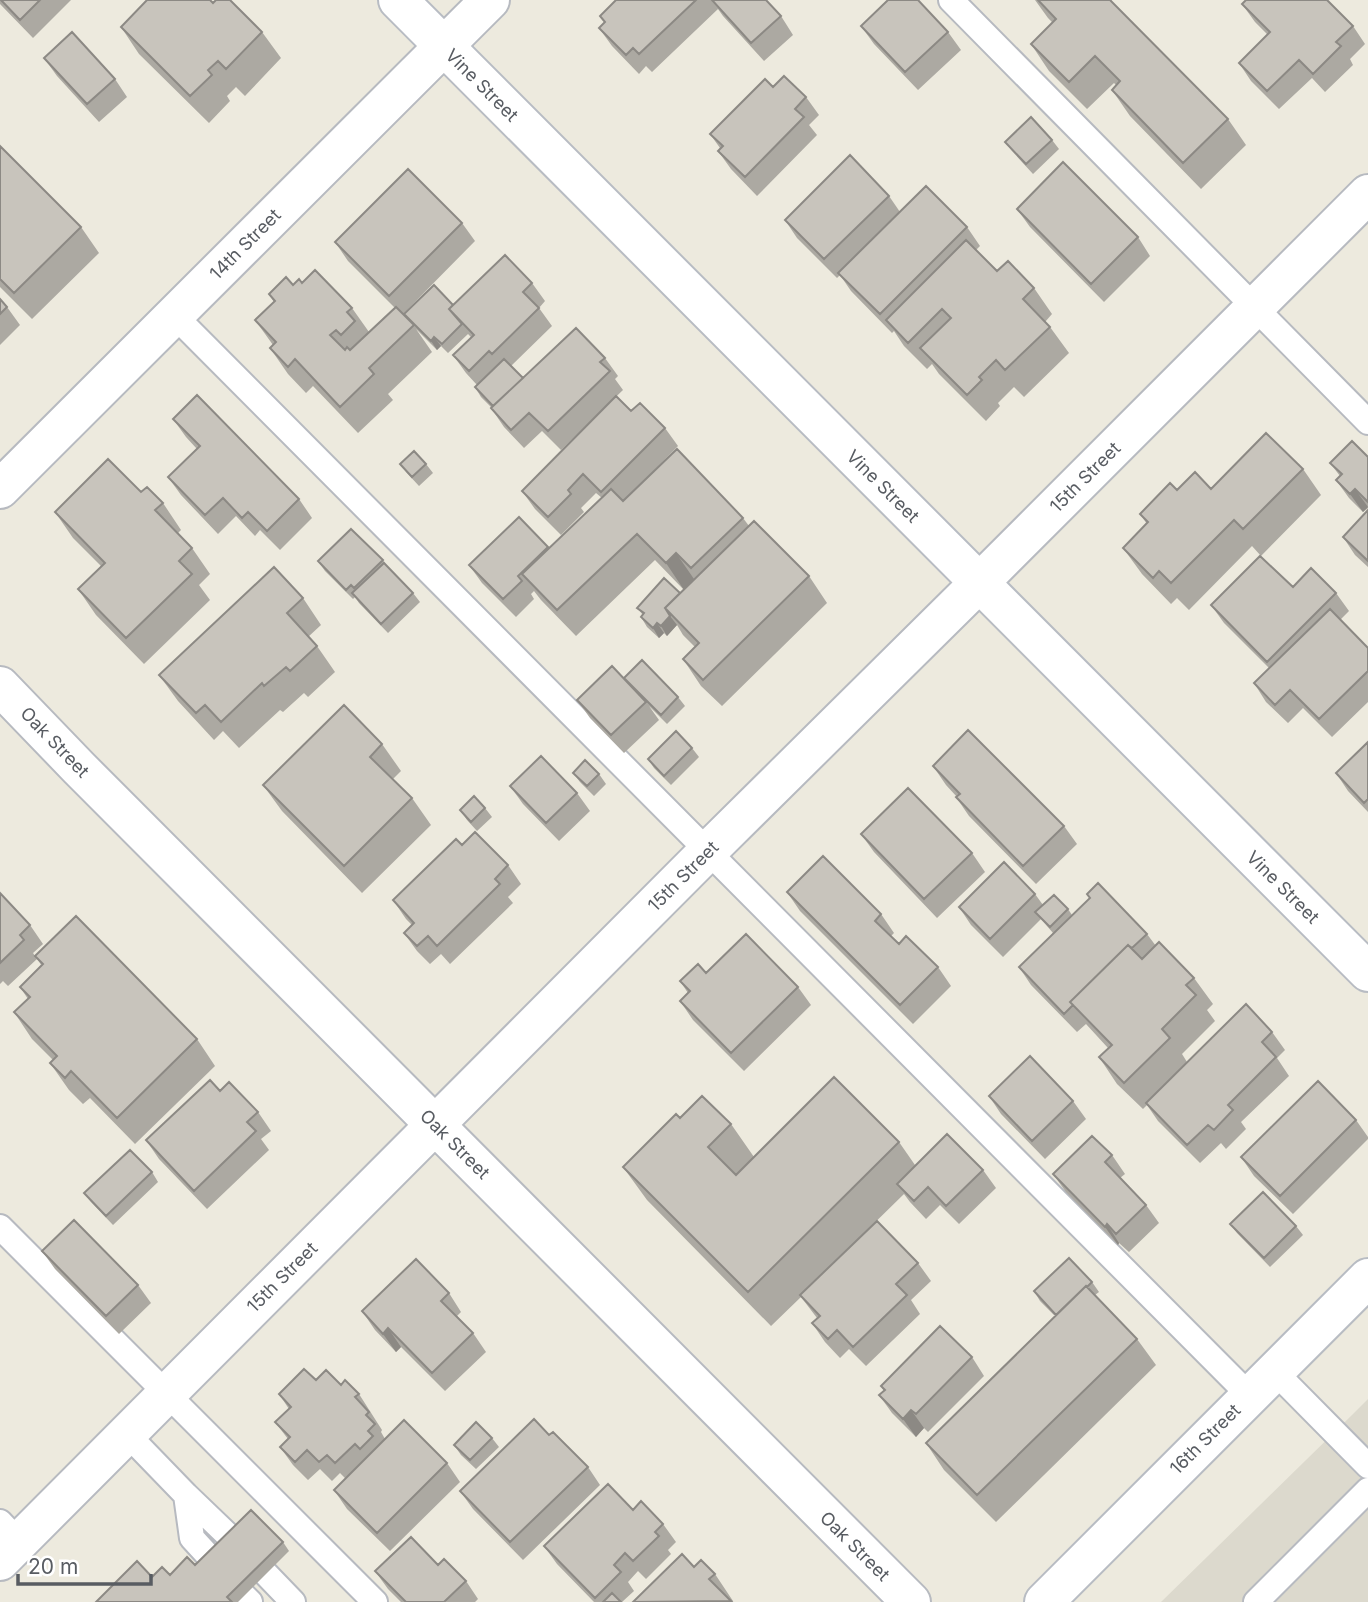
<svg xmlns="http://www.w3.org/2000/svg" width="1368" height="1602" font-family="Inter,sans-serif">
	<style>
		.education { fill: #dcd9cd }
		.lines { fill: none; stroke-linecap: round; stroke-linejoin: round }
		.lane-casing { stroke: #b7bac0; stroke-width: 28 }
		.street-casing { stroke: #b7bac0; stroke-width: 42 }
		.secondary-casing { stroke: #b8bcc3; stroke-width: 42 }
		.lane { stroke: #fff; stroke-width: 24 }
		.street { stroke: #fff; stroke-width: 38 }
		.secondary { stroke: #fff; stroke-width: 38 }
		.wall { fill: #aca9a2 }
		.shaded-wall { fill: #8c8984 }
		.building { fill: #c8c4bc; stroke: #8c8984; stroke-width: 2 }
		.labels { text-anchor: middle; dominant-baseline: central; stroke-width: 6; stroke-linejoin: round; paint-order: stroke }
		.street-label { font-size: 18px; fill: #585c62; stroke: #fff }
	</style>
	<rect width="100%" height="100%" fill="#edeade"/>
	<path class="education" d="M1368 1399V1602H1161L1352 1415Z"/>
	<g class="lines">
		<g class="lane-casing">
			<path id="lane" d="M951 0 1368 422
				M174 315 1249 1395
				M0 1227 375 1602
				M1274 1371 1368 1466
				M126 1433 186 1495 235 1542
				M186 1495 192 1538 214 1562
				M0 1522 19 1542
				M266 1574 293 1602
				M244 1596 250 1602
				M1256 1602 1368 1490"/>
		</g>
		<g class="street-casing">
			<path id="street" d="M0 489 490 0
				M0 686 79 768 911 1602
				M0 1561 707 852 980 582 1368 194"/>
		</g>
		<g class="secondary-casing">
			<path id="secondary" d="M398 0 1368 972
				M1044 1602 1368 1278"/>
		</g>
		<use href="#lane" class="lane"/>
		<use href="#street" class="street"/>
		<use href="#secondary" class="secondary"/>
	</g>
	<path class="wall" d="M0 0H71L33 38 0 4Z
		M616 0H766L781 16 793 35 764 61 723 16 718 9 652 72 646 66 639 74 612 46 599 28 605 22 600 16Z
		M1035 0H1112L1111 1 1228 119 1246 145 1201 189 1130 116 1112 90 1116 85 1114 83 1087 109 1049 71 1031 44 1053 23 1048 18Z
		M213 3 262 32 281 58 245 96 236 87 227 96 230 101 209 123 139 54 121 27Z
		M1242 4 1353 26 1365 44 1350 59 1353 65 1325 92 1312 78 1279 109 1251 81 1239 63 1268 35 1255 22Z
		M861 26 948 32 961 50 918 90 874 44Z
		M44 58 115 79 127 97 99 122 57 76Z
		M773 87 806 97 819 115 809 125 817 135 757 196 731 169 718 151 720 148 710 134Z
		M1052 140 1059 149 1033 174 1012 151 1005 142Z
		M0 146 81 227 99 253 32 319 0 287Z
		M889 196 900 212 967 227 980 246 976 250 997 271 1034 288 1052 314 1045 322 1050 327 1069 353 1024 397 1014 387 998 403 1000 406 986 421 939 374 932 364 927 369 904 346 894 331 892 333 851 291 840 275 837 278 797 238 785 220Z
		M1017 209 1138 237 1150 256 1104 302 1030 227Z
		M462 223 475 241 403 314 408 319 532 283 545 301 539 308 552 326 511 366 523 378 605 358 618 376 615 379 623 390 561 450 542 431 524 448 504 427 491 408H492L481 397 475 387 477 385 466 373 453 355 471 337 468 334 448 353 441 346 437 350 416 329 432 352 388 394 393 400 358 433 313 386 306 393 288 374 270 348 273 345 255 320 274 302 269 294 293 285 302 283 352 308 369 332 395 308 348 261 335 242Z
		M0 299 7 307 20 325 0 345Z
		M631 411 665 428 678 446 631 494 743 518 749 526 809 576 827 603 722 706 701 686 683 659 695 647 683 635 677 625 667 636 664 633 659 638 647 627 641 617 643 615 637 608 680 593 684 590 655 560 576 636 541 600 534 591 531 594 534 599 516 617 482 583 469 565 519 517 549 548 602 498 596 493 581 508 584 512 561 535 535 509 522 491Z
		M173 419 299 499 312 518 280 550 260 530 255 536 236 516 218 534 181 495 168 477 197 449 186 437Z
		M1368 457V508L1363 512 1349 498 1336 480 1340 476 1330 463Z
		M400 464H426L433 473 419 486 407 473Z
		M1303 469 1321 495 1261 556 1252 546 1189 610 1177 598 1171 604 1142 574 1123 548 1147 524 1140 514 1177 490 1211 489Z
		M141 492 163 503 181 530 178 533 192 548 210 574 199 585 210 600 144 664 96 615 78 589 101 566 73 538 55 512Z
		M1368 510V567L1355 555 1343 537Z
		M383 560 387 567 413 593 420 602 388 633 359 603 355 597 353 599 325 571 318 561Z
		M1293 587 1336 593 1349 611 1340 620 1368 648V702L1332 737 1303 708 1288 723 1266 702 1254 683 1269 668 1224 623 1211 605Z
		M303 598 321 625 308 637 317 646 335 672 308 697 304 693 283 712 280 710 239 748 223 731 214 740 178 701 159 675Z
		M625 680 678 697 685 706 667 724 649 706 659 720 624 753 590 718 577 700Z
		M1368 742V812L1348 791 1336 773Z
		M382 744 401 771 393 779 412 798 431 825 362 893 282 811 263 785Z
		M692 748 699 757 671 785 654 768 648 759Z
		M933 766 1064 826 1077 844 1036 884 969 816 956 797H957L946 785Z
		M573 773 599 774 606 784 594 796 580 782Z
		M510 786 577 793 590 811 559 841 523 804Z
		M485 808 492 817 477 831 467 820 460 810Z
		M861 834 972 853 985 872 937 918 874 852Z
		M462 845 508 865 521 884 508 897 513 903 450 964 441 954 430 964 417 951 404 933 412 925 406 919 393 900Z
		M787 892 881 914 894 933 891 936 899 944 938 967 951 986 913 1024 800 911Z
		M0 893 30 925 43 944 33 953 37 959 8 986 3 981 0 984Z
		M1035 894 1043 905 1068 909 1072 915 1147 934 1156 946 1194 978 1213 1004 1207 1010 1215 1021 1182 1054 1187 1062 1272 1032 1285 1050 1277 1058 1289 1076 1241 1122 1246 1129 1226 1149 1221 1143 1200 1163 1158 1121 1147 1105 1143 1109 1117 1084 1099 1057 1108 1048 1086 1024 1077 1032 1031 985 1019 967 1053 933 1041 919 1003 957 971 925 959 907Z
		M35 956 197 1039 215 1066 135 1144 90 1098 83 1104 69 1090 50 1063 53 1060 32 1039 14 1012 28 999 20 987 42 966Z
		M706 973 798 987 811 1005 744 1071 693 1020 680 1001 688 993 680 981Z
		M220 1091 258 1112 271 1131 261 1139 269 1150 207 1209 159 1159 146 1140Z
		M989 1096 1073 1101 1086 1119 1045 1159 1001 1114Z
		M680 1118 731 1124 754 1157 899 1142 915 1165 983 1170 996 1188 959 1224 940 1205 926 1219 910 1202 904 1194 856 1241 918 1263 931 1281 911 1300 920 1314 866 1366 849 1349 840 1358 825 1342 812 1323 817 1318 801 1297 771 1326 647 1200 623 1167Z
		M1356 1120 1368 1137V1139L1293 1214 1254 1176 1241 1157Z
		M1112 1155 1125 1174 1120 1178 1146 1205 1159 1223 1129 1252 1119 1243 1118 1245 1066 1192 1053 1174Z
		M152 1172 158 1182 113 1225 91 1202 84 1193Z
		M1230 1224 1296 1226 1303 1235 1270 1267 1237 1233Z
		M42 1251 138 1285 151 1303 119 1334 55 1269Z
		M1092 1282 1099 1292 1095 1295 1137 1339 1156 1365 996 1522 944 1470 926 1443 1055 1316 1040 1301 1034 1291Z
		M449 1293 461 1312 457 1316 473 1333 486 1352 445 1391 401 1347 396 1352 375 1330 362 1311Z
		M972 1357 984 1376 928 1432 924 1428 916 1437 892 1413 879 1395 884 1391 881 1386Z
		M316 1380 341 1385 359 1394 382 1430 381 1432 385 1439 447 1463 460 1482 390 1551 347 1509 334 1490 346 1479 340 1473 332 1481 320 1469 308 1480 293 1465 280 1447 288 1439 275 1422 289 1409 279 1394Z
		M492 1438 499 1447 476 1469 461 1455 454 1445Z
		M588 1467 600 1485 523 1560 473 1509 460 1491Z
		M633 1510 663 1524 676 1542 668 1550 671 1554 646 1579 638 1571 628 1582 634 1591 622 1602H594L557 1564 544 1546Z
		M283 1542 289 1551 238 1602H96L152 1577 170 1575 195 1565Z
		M438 1565 466 1581 478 1599 475 1602H401L388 1589 375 1571Z
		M694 1567 715 1574 733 1601 732 1602H633Z"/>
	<path class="shaded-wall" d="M434 337 441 346 437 350 431 341Z
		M1355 489 1368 507 1363 512 1350 494Z
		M676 553 694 579 684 590 666 563Z
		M670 616 677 625 667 636 661 626Z
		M657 623 664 633 659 638 653 628Z
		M1107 1224 1119 1243 1118 1245 1105 1227Z
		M388 1328 401 1347 396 1352 383 1334Z
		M911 1410 924 1428 916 1437 903 1419Z"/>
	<path class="building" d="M1 0H40L20 20Z
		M147 0H210L213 3 216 0H230L262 32 226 69 218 61 208 70 212 75 190 96 121 27Z
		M616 0H696L639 54 633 48 626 55 599 28 605 22 600 16Z
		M712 0H766L781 16 751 43Z
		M888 0H918L948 32 905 72 861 26Z
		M1038 0H1110L1228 119 1183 163 1112 90 1120 81 1095 56 1069 82 1031 44 1056 19Z
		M1246 0H1327L1353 26 1336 42 1341 46 1313 74 1299 60 1267 91 1239 63 1270 32 1242 4Z
		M72 32 115 79 87 104 44 58Z
		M784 76 806 97 795 109 804 117 745 177 718 151 723 146 710 134 765 79 773 87Z
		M1031 117 1052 140 1026 164 1005 142Z
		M0 146 81 227 14 293 0 279Z
		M850 155 889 196 824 259 785 220Z
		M1063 162 1138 237 1091 284 1017 209Z
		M408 169 462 223 389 296 335 242Z
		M926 186 967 227 880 314 838 273Z
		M966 240 997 271 1008 261 1034 288 1023 299 1050 327 1005 370 996 360 979 377 982 380 967 395 920 348 951 318 942 309 908 343 886 320Z
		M505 255 532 283 523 292 539 308 492 354 489 351 469 371 453 355 474 335 449 309Z
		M315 270 352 308 347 312 355 321 341 335 336 330 330 335 345 350 347 347 350 350 396 307 414 325 369 368 374 374 340 407 295 359 288 367 270 348 276 342 255 320 275 301 269 294 286 277 293 285 299 279 302 283Z
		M434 285 453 305 449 309 462 324 442 344 434 337 431 341 404 314Z
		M0 299 7 307 0 314Z
		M576 328 605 358 600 362 610 371 548 431 529 413 511 430 491 408Z
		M504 359 523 378 493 406 475 387Z
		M197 395 299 499 267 531 248 512 242 518 223 498 205 515 168 477 200 446 173 419Z
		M616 396 631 411 640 403 665 428 601 492 583 474 568 490 571 494 548 517 522 491Z
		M1266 433 1303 469 1243 529 1234 520 1171 583 1159 571 1153 578 1123 548 1148 522 1140 514 1170 483 1177 490 1195 472 1211 489Z
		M1352 441 1368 457V502L1355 489 1350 494 1336 480 1342 474 1330 463Z
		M677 449 743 518 691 568 676 553 666 563 637 534 557 610 522 574 611 489 623 501Z
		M414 451 426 464 412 477 400 464Z
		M108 459 141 492 147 487 163 503 155 510 192 548 179 561 192 574 126 638 78 589 105 563 55 512Z
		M1368 510V561L1343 537Z
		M519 517 548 547 518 576 522 581 503 599 469 565Z
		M754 521 809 576 703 680 683 659 699 643 665 608Z
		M351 529 383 560 354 588 351 585 346 590 318 561Z
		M1260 556 1293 587 1311 568 1336 593 1267 662 1211 605Z
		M384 563 413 593 381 624 352 593Z
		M274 567 303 598 287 613 317 646 290 671 286 667 264 686 262 683 221 722 205 705 196 713 159 675Z
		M664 578 680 593 665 608 670 616 661 626 657 623 653 628 641 617 644 613 637 608Z
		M1330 609 1368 648V671L1319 719 1290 690 1275 705 1254 683Z
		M642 660 678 697 661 715 624 678Z
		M612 666 646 702 611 735 577 700Z
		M344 705 382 744 370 757 412 798 344 866 263 785Z
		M968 730 1064 826 1023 866 956 797 960 794 933 766Z
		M676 731 692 748 664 776 648 759Z
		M1368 742V799L1364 803 1336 773Z
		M541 756 577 793 546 823 510 786Z
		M585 760 599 774 587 786 573 773Z
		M908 788 972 853 924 899 861 834Z
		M474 796 485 808 471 822 460 810Z
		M475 832 508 865 495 879 500 884 437 946 428 936 417 946 404 933 414 923 393 900 456 839 462 845Z
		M823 856 881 914 875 921 899 944 906 936 938 967 900 1005 787 892Z
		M1004 862 1035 894 990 939 959 907Z
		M1098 883 1147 934 1132 948 1128 945 1070 1002 1073 1005 1064 1014 1019 967 1090 898 1087 894Z
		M0 893 30 925 20 935 24 940 0 963Z
		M1054 895 1068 909 1050 927 1035 912Z
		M76 916 197 1039 117 1118 71 1071 65 1078 50 1063 57 1056 14 1012 30 997 20 987 43 964 35 956Z
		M746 934 798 987 731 1053 680 1001 690 991 680 981 698 964 706 973Z
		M1159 942 1194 978 1186 985 1196 995 1162 1029 1170 1038 1124 1083 1099 1057 1112 1045 1070 1002 1128 945 1142 959Z
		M1246 1004 1272 1032 1262 1042 1276 1057 1228 1105 1233 1110 1214 1130 1208 1125 1187 1145 1146 1103Z
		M1030 1056 1073 1101 1032 1141 989 1096Z
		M834 1077 899 1142 748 1292 623 1167 676 1114 680 1118 702 1096 731 1124 708 1147 736 1175Z
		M210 1080 220 1091 229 1082 258 1112 247 1122 256 1131 194 1191 146 1140Z
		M1318 1081 1356 1120 1280 1196 1241 1157Z
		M947 1134 983 1170 946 1206 928 1187 914 1201 897 1184Z
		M1092 1136 1112 1155 1105 1162 1146 1205 1116 1234 1107 1224 1105 1227 1053 1174Z
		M130 1150 152 1172 106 1216 84 1193Z
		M1263 1192 1296 1226 1264 1258 1230 1224Z
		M74 1220 138 1285 106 1316 42 1251Z
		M877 1221 918 1263 896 1284 907 1295 853 1347 837 1330 828 1339 812 1323 820 1316 800 1295Z
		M1069 1258 1092 1282 1087 1287 1086 1286 1056 1315 1034 1291Z
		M416 1259 449 1293 441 1301 473 1333 432 1373 388 1328 383 1334 362 1311Z
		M1086 1286 1137 1339 977 1495 926 1443Z
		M940 1326 972 1357 916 1414 911 1410 903 1419 879 1395 885 1390 881 1386Z
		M304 1369 316 1380 326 1370 341 1385 345 1380 359 1394 355 1397 369 1412 366 1415 375 1424 368 1431 373 1436 360 1449 355 1444 335 1463 327 1455 319 1462 307 1450 295 1462 280 1447 290 1437 275 1422 291 1407 279 1394Z
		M534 1419 549 1435 553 1432 588 1467 510 1542 460 1491Z
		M404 1420 447 1463 377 1533 334 1490Z
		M476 1422 492 1438 470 1460 454 1445Z
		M608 1484 633 1510 641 1501 663 1524 655 1532 659 1536 633 1561 625 1553 614 1565 621 1572 595 1598 544 1546Z
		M251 1510 283 1542 227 1597 232 1602H96L137 1561 152 1577 162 1567 170 1575 187 1557 195 1565Z
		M411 1537 438 1565 444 1559 466 1581 444 1602H406L375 1571Z
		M682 1554 694 1567 701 1560 715 1574 709 1579 731 1601 633 1602Z
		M612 1593 621 1602H603Z"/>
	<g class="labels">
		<g class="street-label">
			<text transform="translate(482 85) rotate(45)">Vine Street</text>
			<text transform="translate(245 244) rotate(-45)">14th Street</text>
			<text transform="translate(1085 477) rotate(-45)">15th Street</text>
			<text transform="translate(883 486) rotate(45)">Vine Street</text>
			<text transform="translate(55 742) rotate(46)">Oak Street</text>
			<text transform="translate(683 876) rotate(-45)">15th Street</text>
			<text transform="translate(1283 887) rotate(45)">Vine Street</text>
			<text transform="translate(455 1144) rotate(45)">Oak Street</text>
			<text transform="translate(282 1277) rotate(-45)">15th Street</text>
			<text transform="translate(1205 1439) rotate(-45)">16th Street</text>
			<text transform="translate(855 1546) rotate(45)">Oak Street</text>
		</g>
	</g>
	<path d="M18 1574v10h133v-10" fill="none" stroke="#585c62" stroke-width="3.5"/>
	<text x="28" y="1574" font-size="21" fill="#585c62" stroke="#ffffff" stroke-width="5" paint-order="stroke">20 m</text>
</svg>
